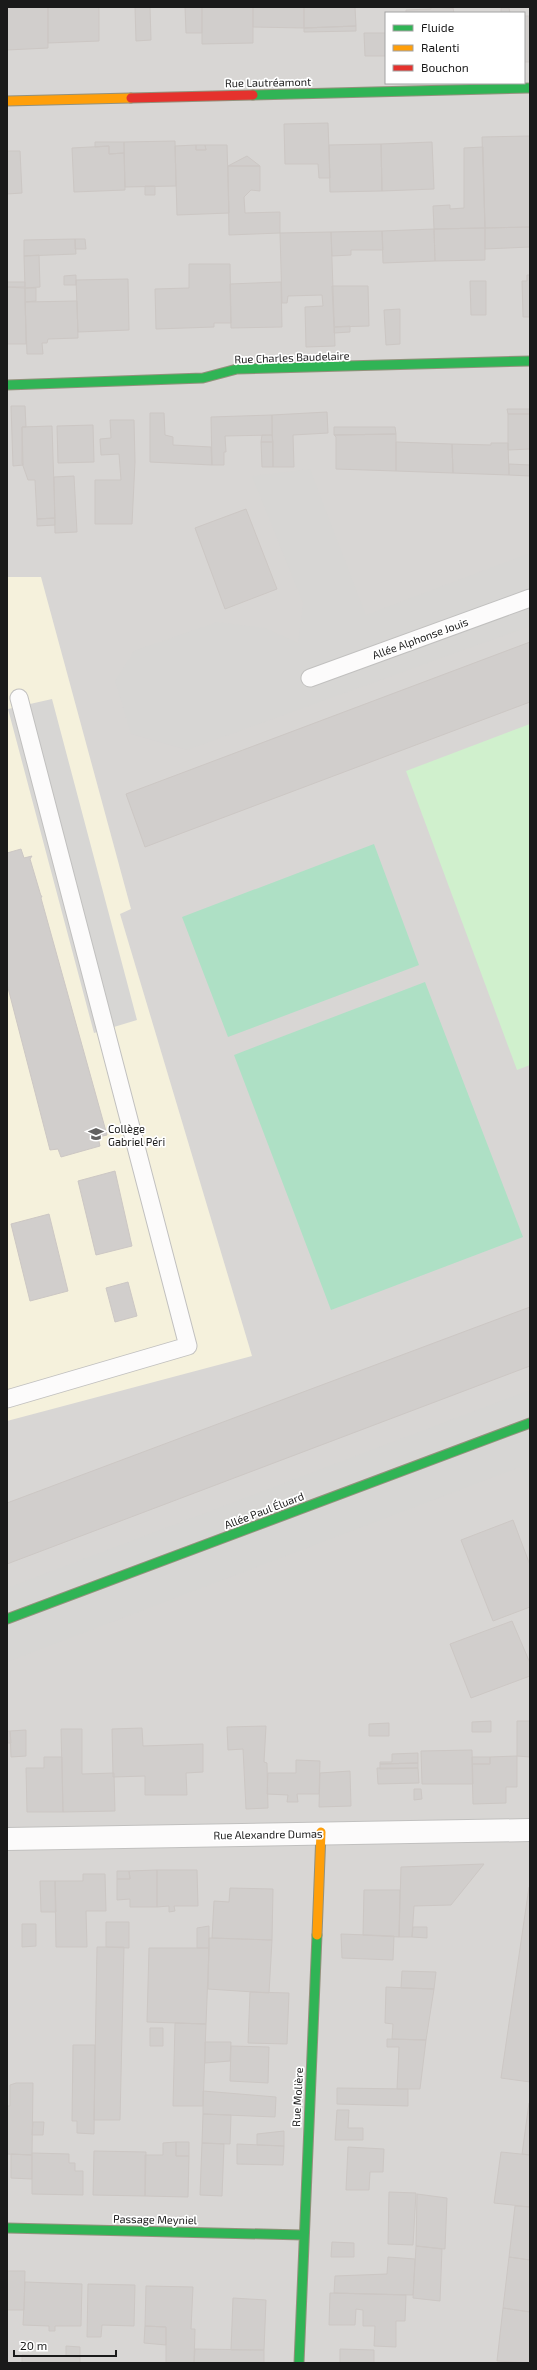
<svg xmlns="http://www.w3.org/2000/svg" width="537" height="2370" font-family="'Exo 2',sans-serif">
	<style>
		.residential { fill: #d8d6d4; fill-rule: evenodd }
		.education { fill: #f5f1dc }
		.religious { fill: #d7d6d4 }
		.park { fill: #d0f0cd }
		.pitch { fill: #aee0c5 }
		.building { fill: #d1cecc; stroke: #ccc7c4 }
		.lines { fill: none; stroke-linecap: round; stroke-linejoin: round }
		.lane-casing { stroke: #c1c0bf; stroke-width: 19 }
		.street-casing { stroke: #c1c0bf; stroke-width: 24 }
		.fast-casing { stroke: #93917c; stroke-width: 11 }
		.slow-casing { stroke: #93917c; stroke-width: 11 }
		.jam-casing { stroke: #93917c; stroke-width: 11 }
		.lane { stroke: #fcfbfb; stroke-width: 17 }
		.street { stroke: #fcfbfb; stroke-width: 22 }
		.fast { stroke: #30b455; stroke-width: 9 }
		.slow { stroke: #ff9f0a; stroke-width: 9 }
		.jam { stroke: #e5322d; stroke-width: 9 }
		.labels { text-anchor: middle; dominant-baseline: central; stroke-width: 3.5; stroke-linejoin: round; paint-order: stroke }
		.street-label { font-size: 11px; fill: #1a1a1a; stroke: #fff }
		.poi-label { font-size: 11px; fill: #1a1a1a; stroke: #fff; text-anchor: start }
	</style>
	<rect width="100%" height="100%" fill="#e9e6e3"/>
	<path class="residential" d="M7 7H530V2363H7ZM386 13H524V83H386Z"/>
	<path class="education" d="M7 577H41L131 909 120 914 252 1356 7 1421Z"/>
	<path class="religious" d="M310 469 366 615 530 553V626L187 750 131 734 115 681 134 651 217 622 265 628 298 643 303 603 252 476Z
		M52 699 137 1020 94 1033 8 709Z
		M530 1390V1492L520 1467 7 1662V1588Z"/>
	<path class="park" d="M530 724V1065L517 1070 406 771Z"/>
	<path class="pitch" d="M374 844 419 965 228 1037 182 917Z
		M425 982 523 1237 331 1310 234 1055Z"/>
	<path class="building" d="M7 7H48V48L7 50Z
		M48 7H99V41L48 43Z
		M135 7H150L151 40 136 41Z
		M185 7H202V33H186Z
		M202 7H253V43L202 44Z
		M253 7H304V28L253 27Z
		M304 7H355L356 26 304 28Z
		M431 7 453 8 454 13H406V10L431 9Z
		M501 8H509L510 13H501Z
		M524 16H529L530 62H524Z
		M356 26V31L304 32V28Z
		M364 33H386V56H365Z
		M328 123 330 178H319L318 164H285L284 124Z
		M530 136V227L485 228 482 137Z
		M175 141 176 186 125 187 124 142Z
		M95 142H124V153L109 154V146L95 147Z
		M432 142 434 189 382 191 381 144Z
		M381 144 382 191 330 192 329 145Z
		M196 145V150H206L205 145H227L229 213 177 215 175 146Z
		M196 145H205L206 150H196Z
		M109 146V154L124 153 125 190 74 192 72 148Z
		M483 147 485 228 434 229 433 206 450 205V209L464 208V148Z
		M7 151H20L22 193 7 194Z
		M247 156 260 166H228Z
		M228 166H260V191L251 190 244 197 245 213 280 212V233L229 235Z
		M145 186H155V195H145Z
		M530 227V247L485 249V228Z
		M485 228V260L435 261 434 229Z
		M434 229 435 261 383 263 382 231Z
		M382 231 383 250H351V255L332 256 331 232Z
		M331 232 335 346 306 347 305 307 323 306 322 295 288 296 287 303H282L280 233Z
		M75 239H85L86 249H75Z
		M75 239 76 254 24 256V240Z
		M39 255 40 287 25 288 24 256Z
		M189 264H230L231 323H214V327L156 329 155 289 189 288Z
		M76 275V285H64V276Z
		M527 275H530V317H523L522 281H527Z
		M128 279 129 330 78 332 76 280Z
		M470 281H486V315H471Z
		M7 282H25V287H7Z
		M281 282 282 327 231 328 230 284Z
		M332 286H368L369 326 334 327Z
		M7 287 25 288 26 344H7Z
		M25 288H36V301L25 302Z
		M77 301 78 338 48 339 47 343H42L43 354H27L25 302Z
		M400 309V344L386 345 384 310Z
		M350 326V332L334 333V327Z
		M11 406H25L26 427H22L23 465 13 466Z
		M507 409H530V414H508Z
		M327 412 328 433 293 435 294 467H273L272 415Z
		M150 413H164L165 435 173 437V445L211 447 212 465 150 462Z
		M508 414H530V449L508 450Z
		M272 415V435L225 436 226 452H224V465H212L211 417Z
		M110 420H134L135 462 132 524H95V480H121L119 454 101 455 100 439 111 438Z
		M93 425 94 462 58 463 57 426Z
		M52 426 55 518 37 519 35 480H28L22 463V427Z
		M334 427H395L396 434 334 435Z
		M396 434V471L336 469V437L334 435Z
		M262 435H272L273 442H261Z
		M261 442H273V467H262Z
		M396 442 452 444 453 473 396 471Z
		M491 443H508L509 475 453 473 452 444 491 445Z
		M509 464 530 465V476L509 475Z
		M74 476 77 532 55 533 54 477Z
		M246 509 277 589 225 609 195 528Z
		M55 518V525L37 526V519Z
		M530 642V702L145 847 126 794Z
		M21 849 24 858 32 856 30 859 41 896H42L41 898 107 1135 98 1137 100 1146 61 1157 58 1149 50 1150 7 984V853Z
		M115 1171 132 1246 96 1255 78 1181Z
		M49 1214 68 1291 30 1301 11 1224Z
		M128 1282 137 1316 115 1322 106 1288Z
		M530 1307V1366L7 1564V1503Z
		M513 1520 530 1565V1607L493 1621 461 1540Z
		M512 1621 530 1663V1676L471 1698 450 1644Z
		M491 1721V1732H472V1722Z
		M517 1721H530V1757L517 1756Z
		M389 1723V1736H369V1724Z
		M266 1726 264 1762 267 1763 268 1808 246 1809 243 1749 228 1750 227 1727Z
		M142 1728 143 1746 203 1744V1772L186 1773 187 1795H145V1776L113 1777 112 1729Z
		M61 1729H82V1774L114 1773 115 1811 63 1812Z
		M26 1730V1756L11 1757 10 1731Z
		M7 1731H10L11 1743H7Z
		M472 1750 473 1784H422L421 1751Z
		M418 1753V1763L380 1764V1762H392V1754Z
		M517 1756V1787H506V1803L473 1804 472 1764H490V1757Z
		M44 1757H62L63 1812H27L26 1768H44Z
		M472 1757H490V1764H472Z
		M296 1760 320 1761 319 1794H297L298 1802H287L288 1795 267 1794 268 1773H296Z
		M418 1763V1768L380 1769V1764Z
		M377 1768H418L419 1783 378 1784Z
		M350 1771 351 1806 319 1807 320 1773Z
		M414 1789H421L422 1799 414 1800Z
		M484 1864 451 1905 414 1906 412 1937H399L401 1867Z
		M157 1870H197L198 1906H174L175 1911 169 1912V1906L157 1907Z
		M157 1870V1907H130V1899L117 1900V1879H130L129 1871Z
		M117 1871H129L130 1879H117Z
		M83 1874H105L106 1911H86L87 1947H56L55 1881H83Z
		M40 1881H55L56 1912H41Z
		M529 1887H530V2082L501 2078Z
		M230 1888 273 1889 272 1940 212 1938 214 1901 229 1902Z
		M364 1890H400L399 1937 363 1935Z
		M106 1922H129V1948L106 1947Z
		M22 1924H36V1946L22 1947Z
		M209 1926V1948H197V1928Z
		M413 1927H427V1938L412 1937Z
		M341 1934 394 1936 393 1960 342 1958Z
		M209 1938 272 1940 269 1993 208 1989Z
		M97 1947H124L120 2120H94Z
		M149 1948H209L206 2024 147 2022Z
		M402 1971 436 1972 434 1989 401 1988Z
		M386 1987 434 1989 426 2040 392 2039 393 2024 385 2023Z
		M250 1992 289 1993 287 2044 248 2043Z
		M175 2023 206 2024 203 2106H173Z
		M150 2028H163V2046H150Z
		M387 2039 426 2040 420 2089H397L399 2047H387Z
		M205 2042H231L230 2061 205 2063Z
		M73 2045H95L94 2134 77 2133V2121H72Z
		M231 2046 269 2047 268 2083 230 2081Z
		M16 2083H33L32 2155 7 2154V2106H10V2085Z
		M337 2088 408 2089V2106L337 2104Z
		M203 2091 276 2097 275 2117 203 2114Z
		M529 2103H530V2155L522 2154Z
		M337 2110H349L348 2128H363V2140H335Z
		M203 2114 231 2115 230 2144 202 2143Z
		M33 2122H44L43 2135H32Z
		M284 2131V2146L257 2145V2134Z
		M176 2142V2156H189L188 2197 145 2196V2155H163V2143Z
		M176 2142H189V2156H176Z
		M202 2143 224 2144 222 2196 200 2195Z
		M237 2144 284 2146 283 2165 237 2164Z
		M348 2147 384 2149 383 2172H370L369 2190H346Z
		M94 2151 146 2152 145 2196 93 2195Z
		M501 2152 530 2155V2207L494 2203Z
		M32 2153 69 2154V2163H75V2171H83V2195L32 2194Z
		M11 2154 32 2155V2179L11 2178Z
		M389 2192 416 2193 413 2245 388 2244Z
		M417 2194 447 2198 445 2249 416 2246Z
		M515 2206 530 2207V2260L509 2257Z
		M332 2242 354 2243V2257H331Z
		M416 2246 442 2249 440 2301 413 2298Z
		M388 2257 415 2259 413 2295 334 2293 335 2276 387 2274Z
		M509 2257 530 2260V2312L503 2308Z
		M7 2271H25L24 2310H7Z
		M25 2282 82 2284 81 2326H55V2331H49V2326L23 2325Z
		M88 2284 135 2285 134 2326 102 2325 101 2337H87Z
		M146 2286 193 2287 191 2329H195L194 2363H166V2327L145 2326Z
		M330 2293 406 2295 405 2321H396V2347L374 2346 375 2326H363V2310L356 2309 355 2325H329Z
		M233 2298 266 2300 264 2350H231Z
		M503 2308 530 2312V2363L497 2361Z
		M145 2326 166 2327V2345L144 2343Z
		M66 2346 80 2347V2357L66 2356Z
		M195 2349 264 2350V2363H194Z
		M340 2349 374 2350V2363H340Z
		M22 2355 80 2357V2363H22Z"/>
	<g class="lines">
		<g class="lane-casing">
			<path id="lane" d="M310 678 530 598
				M7 1399 188 1346 19 698"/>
		</g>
		<g class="street-casing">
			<path id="street" d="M7 1839 530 1830"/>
		</g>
		<g class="fast-casing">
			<path id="fast" d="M253 95 530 88
				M7 385 203 378 237 369 530 361
				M7 1619 530 1423
				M7 2228 303 2235
				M299 2363 317 1935"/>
		</g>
		<g class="slow-casing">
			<path id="slow" d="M7 101 131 98
				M317 1935 321 1832"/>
		</g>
		<g class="jam-casing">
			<path id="jam" d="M131 98 253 95"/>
		</g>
		<use href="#lane" class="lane"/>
		<use href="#street" class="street"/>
		<use href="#fast" class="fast"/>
		<use href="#slow" class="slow"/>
		<use href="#jam" class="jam"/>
	</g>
	<defs>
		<g id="school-bare" transform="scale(1.2)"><path d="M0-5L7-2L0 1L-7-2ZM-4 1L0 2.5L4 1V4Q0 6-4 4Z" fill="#626160" stroke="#fff" stroke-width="2.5" paint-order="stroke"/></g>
	</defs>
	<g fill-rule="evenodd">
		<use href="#school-bare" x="96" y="1134"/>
	</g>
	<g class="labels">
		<g class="street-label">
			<text transform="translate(268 82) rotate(-1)">Rue Lautréamont</text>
			<text transform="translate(292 357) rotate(-2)">Rue Charles Baudelaire</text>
			<text transform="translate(420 638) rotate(-20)">Allée Alphonse Jouis</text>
			<text transform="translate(264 1510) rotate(-21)">Allée Paul Éluard</text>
			<text transform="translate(268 1834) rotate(-1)">Rue Alexandre Dumas</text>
			<text transform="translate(297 2097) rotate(-87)">Rue Molière</text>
			<text transform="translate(155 2219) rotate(1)">Passage Meyniel</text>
		</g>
		<g class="poi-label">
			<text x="108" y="1128">Collège<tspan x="108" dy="13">Gabriel Péri</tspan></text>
		</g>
	</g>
	<rect width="537" height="2370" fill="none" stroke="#1a1a1a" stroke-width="16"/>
	<rect x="385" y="12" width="140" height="72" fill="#ffffff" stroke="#a3a3a3"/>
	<rect x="393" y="25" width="20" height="6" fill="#30b455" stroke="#a3a3a3"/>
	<text x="421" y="32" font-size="12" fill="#1a1a1a">Fluide</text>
	<rect x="393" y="45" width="20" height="6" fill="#ff9f0a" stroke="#a3a3a3"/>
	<text x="421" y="52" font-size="12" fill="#1a1a1a">Ralenti</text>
	<rect x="393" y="65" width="20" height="6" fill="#e5322d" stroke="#a3a3a3"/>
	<text x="421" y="72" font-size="12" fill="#1a1a1a">Bouchon</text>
	<path d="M14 2350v6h102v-6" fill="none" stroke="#1a1a1a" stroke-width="2"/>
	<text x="20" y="2350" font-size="12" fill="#1a1a1a" stroke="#ffffff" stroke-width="3" paint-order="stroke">20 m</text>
</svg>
